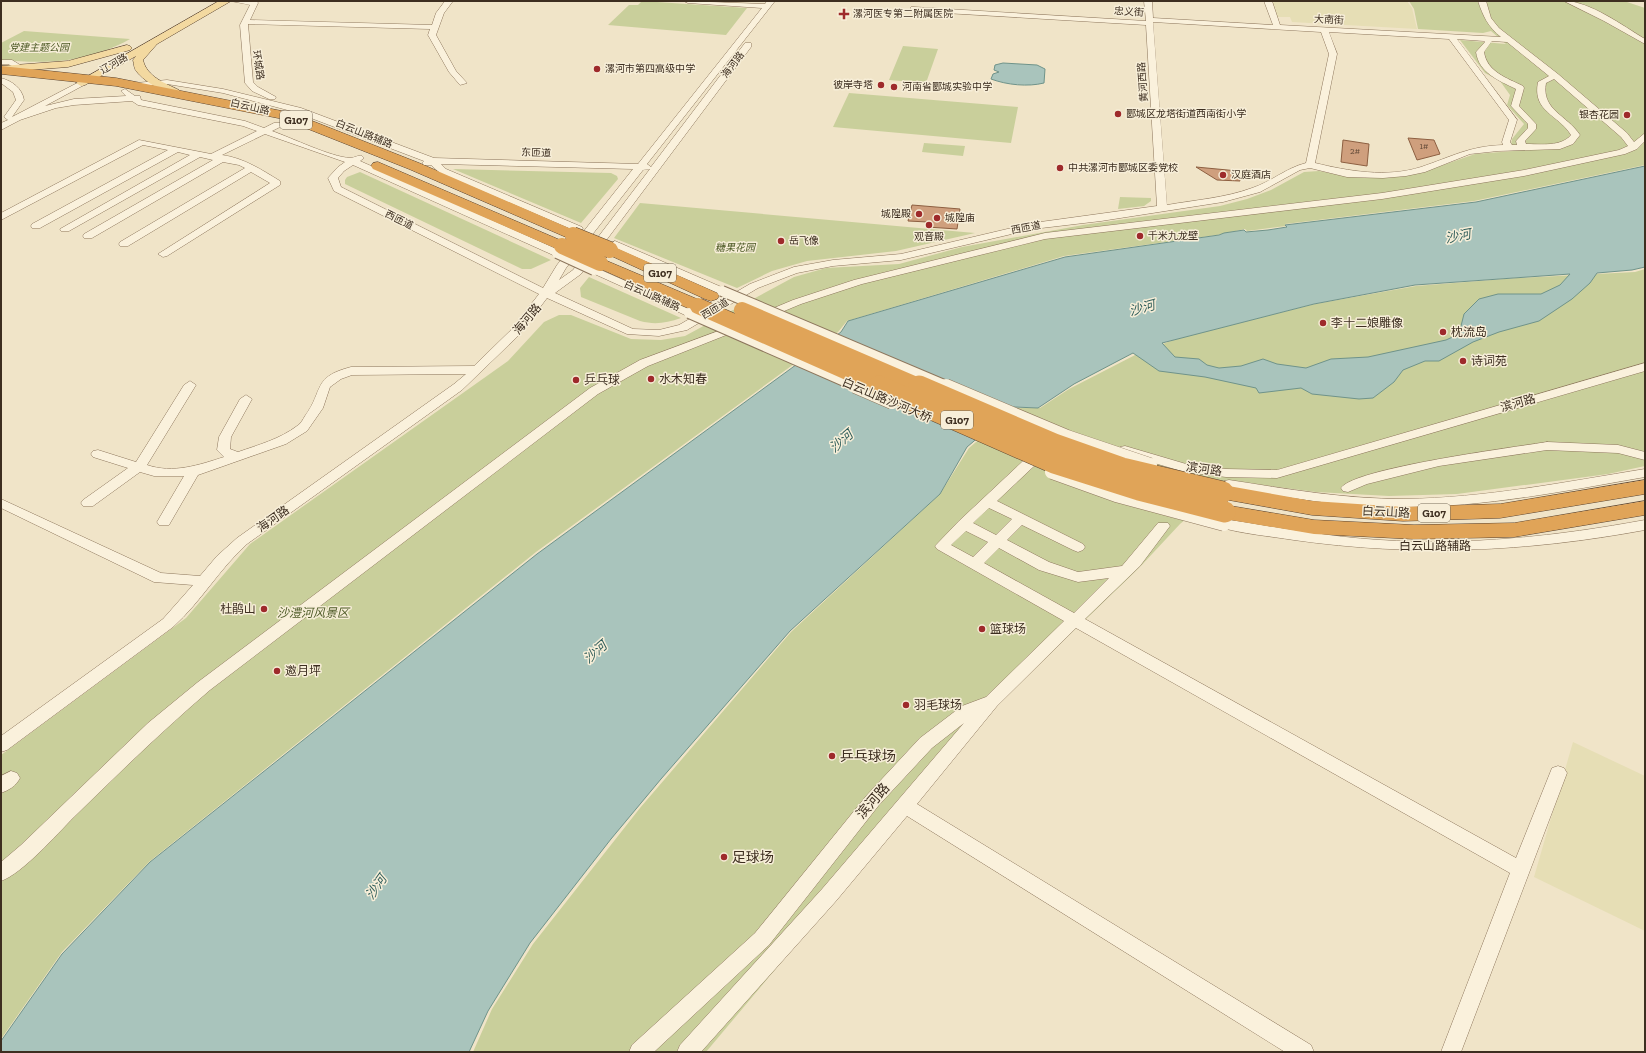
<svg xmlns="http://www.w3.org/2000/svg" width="1646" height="1053" font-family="'Zilla Slab','Noto Sans SC',serif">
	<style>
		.farmland { fill: #e6deb5 }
		.green { fill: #c9cf9b }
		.water { fill: #a9c4bc; stroke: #6f938a; fill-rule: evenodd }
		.building { fill: #cf9f7d; stroke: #8d5f41 }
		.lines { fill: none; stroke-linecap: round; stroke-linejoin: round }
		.minor-casing { stroke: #8d765c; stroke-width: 1 }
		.major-casing { stroke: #5b4430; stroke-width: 1 }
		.highway-casing { stroke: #5b4430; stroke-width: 1 }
		.minor { fill: #faf1dc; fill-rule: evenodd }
		.major { fill: #f3d9a0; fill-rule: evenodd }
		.highway { fill: #e0a458; fill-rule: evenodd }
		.minor-bridge-far1-casing { stroke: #8d765c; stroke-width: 12; stroke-linecap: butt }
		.minor-bridge-casing { stroke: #8d765c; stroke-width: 15; stroke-linecap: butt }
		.highway-bridge-far1-casing { stroke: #5b4430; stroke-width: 17; stroke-linecap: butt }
		.highway-bridge-casing { stroke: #5b4430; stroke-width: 22; stroke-linecap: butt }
		.minor-bridge-far1 { stroke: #faf1dc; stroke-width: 10 }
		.minor-bridge { stroke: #faf1dc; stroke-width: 14 }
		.highway-bridge-far1 { stroke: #e0a458; stroke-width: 16 }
		.highway-bridge { stroke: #e0a458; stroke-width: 21 }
		.poi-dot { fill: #9e2a2b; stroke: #f7eed8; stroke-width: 1.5 }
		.labels { text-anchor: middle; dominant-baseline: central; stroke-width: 3; stroke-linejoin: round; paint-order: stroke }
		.far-number-label { font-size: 9px; fill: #624a37 }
		.far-street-label { font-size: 10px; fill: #3d2e20; stroke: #f7eed8 }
		.far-poi-label { font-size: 10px; fill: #3d2e20; stroke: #f7eed8; text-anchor: start }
		.far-park-label { font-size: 10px; font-style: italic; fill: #4d5a26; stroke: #f7eed8 }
		.shield { fill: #f7eed8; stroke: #756857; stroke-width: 1 }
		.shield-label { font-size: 11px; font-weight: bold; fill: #3d2e20 }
		.street-label { font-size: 12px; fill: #3d2e20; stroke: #f7eed8 }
		.poi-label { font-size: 12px; fill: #3d2e20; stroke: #f7eed8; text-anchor: start }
		.park-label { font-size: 12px; font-style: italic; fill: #4d5a26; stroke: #f7eed8 }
		.water-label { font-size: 13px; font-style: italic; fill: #2f5d5a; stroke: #f7eed8 }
		.near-poi-label { font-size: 14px; fill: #3d2e20; stroke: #f7eed8; text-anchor: start }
		.near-street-label { font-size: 14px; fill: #3d2e20; stroke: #f7eed8 }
	</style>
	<rect width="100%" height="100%" fill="#f0e4c8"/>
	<path class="farmland" d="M1271 1H1407L1412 8 1417 29 1292 22 1290 17H1277Z
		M1573 742 1645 776V931L1534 877Z"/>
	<path class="green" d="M642 1 747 8 726 35 608 25 629 5H638Z
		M1409 1H1624L1645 8V165L1474 201 1285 224 1286 226 1247 231 1245 229 1217 235 1064 256 847 321 838 332 536 552 150 861 62 952 1 1039V755L186 618 250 544 508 361 544 322 559 315H571L631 339 661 340 685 336 794 277 826 268 899 264 962 247 1083 225 1220 206 1247 199 1271 190 1304 172 1319 171 1346 176 1385 177 1420 173 1475 154 1514 151 1511 145 1512 139 1524 124 1507 105 1510 95 1500 81 1485 73 1460 40 1506 44 1491 31 1483 33 1418 29 1414 9Z
		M24 31 130 39C87 63 49 64 1 60V43Z
		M903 46 938 49 926 83 889 80Z
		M849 93 1018 107 1011 143 833 127Z
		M924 143 965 146 963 156 922 152Z
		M453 169 611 173 617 176 618 179 581 223Z
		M360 172 551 260 531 269H522L345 184V180L347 177Z
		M1120 197 1151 198V201L1144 206 1118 209Z
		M640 203 975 233 896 251 807 261 772 271 737 288 614 238Z
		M1645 269V466L1608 474 1457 494 1389 496 1316 492 1232 481 1180 524 1139 568 1000 702 706 1052H473L492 1009 533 944 640 808 791 632 940 494 969 448 1016 408H1040L1069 389 1139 353 1176 339 1315 304 1416 286 1517 278 1635 272Z
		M589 277 681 318C666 323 655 325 640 321L581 297 580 288Z"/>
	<path class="water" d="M1003 63 1037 65 1045 69 1044 83C1028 87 1007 85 991 79L993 74 999 72 994 70 995 65Z
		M1645 166V267L1632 270 1597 273 1590 283 1572 299 1539 321 1499 332 1473 342 1439 361H1425L1403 370 1394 382 1373 398 1359 399 1312 394 1301 388 1259 393 1256 388 1205 377 1159 371 1133 353 1074 384 1038 408 1014 407 967 447 940 494 790 631 661 779 611 839 530 943 488 1011 469 1052H1V1041L62 954 150 862 537 554 841 332 848 321 1065 257 1219 235 1224 233 1244 230 1246 232 1268 230 1287 227 1285 225 1476 202ZM1570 274 1560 285 1541 294H1498L1479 299 1464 314 1459 334 1446 340 1368 357 1331 359 1306 368 1277 364 1263 359 1241 366 1219 368 1207 365 1199 359 1175 357 1162 343 1314 304 1415 285Z"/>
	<path class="building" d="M1408 138 1434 140 1440 154 1417 160Z
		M1343 140 1369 144 1367 166 1341 162Z
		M1196 167 1238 171 1240 181 1217 180Z
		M912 205 960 209 957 229 927 227 928 222 908 221Z"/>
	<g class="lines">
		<g class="minor-casing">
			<path id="minor" d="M231 1H257L258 3 250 20 432 25 436 13 445 1H453L444 13 436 35 456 71 467 83 460 85 449 72 428 35 430 29 248 24 253 82 258 87 276 97 275 99H269L252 91 245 83 240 25 250 5Z
				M684 1 765 4 767 1H775L647 164 651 167 745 43H751V47L581 274 555 293 633 329 659 330 679 325 750 284 794 267 833 260 901 254 1033 223 1157 206 1146 25 911 11V7H914L1146 21 1144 1H1152L1153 18 1273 25 1264 1H1272L1280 25 1501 37C1488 27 1483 16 1478 1H1486L1491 18 1499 28 1558 74 1627 133 1634 142 1645 133V141L1637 149 1625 154 1524 176 1382 199 1045 239 862 284 801 304 765 319H757L755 317 757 315 793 300 854 280 1045 233 1382 193 1524 170 1619 150 1628 146 1621 137 1554 79 1546 83C1541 110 1567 115 1580 135L1573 144 1560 149 1498 151 1470 154 1425 172 1406 176 1383 178 1347 177 1310 168 1300 170 1260 192 1223 202 1101 221 1033 229 901 260 833 266 797 273 758 288 687 330 659 336 627 334 547 298 519 335 462 390 247 544C219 569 201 602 173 627L7 750 1 752V736L163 619 193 585 154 582 1 508V499L161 573 200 576 217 556 237 538 454 384 466 374 352 375 341 379 330 387 323 408 307 431 286 444 198 475 169 525H159L157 522 184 476H154L140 472 93 506H83L81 503 83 500 128 468 93 457 91 454 93 451 98 450 136 462 184 385 190 381 196 385 147 465C173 474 199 465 224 457L217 450 219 437 240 399 246 395 252 399 231 437 230 449 238 452C258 445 280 439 297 426 301 424 303 419 305 416 324 390 312 377 351 367L474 366 511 330 539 294 334 191 328 178 338 167 345 162 265 134 222 155C244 158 262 170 280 181V185L167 256 163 257 158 254 270 183 251 172 128 246H120L119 244 120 242 245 168 239 165 223 162 92 238H84L83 236 84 234 213 160 200 157 69 231H61L60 229 190 155 178 152 40 228H32L31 226 32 224 168 150 143 145 1 220V213L139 140 211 154 257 131 243 126 138 105 132 101 74 105 56 108 20 120 1 130V123L8 120 4 117 16 100 13 92 1 83V78C12 81 22 88 24 100L12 117 81 81H84V85L45 106 74 99 126 96 121 91 125 89 135 96H140L141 100 245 121 264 128 274 123H280V127L272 131C292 138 331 157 350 158 355 158 357 155 362 156L364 158 360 161 561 251 562 253 561 255H553L353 165 344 171 338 178 341 187 543 288 557 265 633 169 441 164 446 169 582 227 583 229 578 232 440 173 431 165H424L422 163 424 161 295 112 223 93 167 84 136 87 132 85 136 83 167 80 223 89 301 108 434 158 638 164 762 8 688 3ZM1153 22 1321 32 1329 54 1306 163C1286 168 1271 182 1252 188 1225 198 1195 200 1167 205ZM1329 32 1449 39 1509 120 1502 142 1503 145C1469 146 1451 157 1421 167 1387 178 1348 171 1315 163L1337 54ZM1457 39 1484 41 1485 42 1476 52C1479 73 1498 80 1516 89L1511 106 1528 124V128L1516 141 1517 145H1512L1510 142 1517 120ZM1492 41 1507 42 1549 76 1538 82C1532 112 1558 114 1571 135 1561 147 1541 144 1526 144L1525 141 1536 129V124L1519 106 1524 88 1523 86C1507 78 1487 72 1484 52ZM650 169 573 270 559 280 566 268 643 170Z
				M1564 1C1590 1 1623 26 1645 39V44L1604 21Z
				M1 60H12L30 71 26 73 8 64H1Z
				M615 241 726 289 727 291 722 294 718 293 611 246 610 244Z
				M594 267 693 311 695 313 693 315H685L590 272 589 270Z
				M740 323 746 326 744 328 648 366 598 394 210 690C162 731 118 774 74 817 56 835 23 873 1 881V862L21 845 148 723 198 682 590 388 640 360Z
				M1645 363V371L1277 478 1226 477 1185 472 1120 453 1119 450 1120 447 1125 446 1186 464 1226 469 1277 470Z
				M1547 442 1618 445 1645 452V460L1618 453 1547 450 1439 466 1367 484 1348 492 1343 491 1341 488C1354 468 1516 447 1547 442Z
				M1043 446 1048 447 1049 450 1048 453 997 501 1083 544 1085 547 1083 550 1078 552 1073 550 1022 525 1007 540 1049 562 1078 572 1122 566 1158 523H1168L1170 526 1140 566 1085 619 1516 858 1552 768 1558 766 1564 768 1567 773 1461 1052H1441L1510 873 1076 628 997 706 917 804 1311 1045 1314 1052H1285L907 816 836 901 701 1052H677L680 1045 822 889 964 723 932 748 879 805 769 945 654 1052H629L632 1045 755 933 867 795 920 738 962 706 986 697 1064 621 937 549 935 546 959 521 1038 447ZM989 508 1012 519 996 535 973 523ZM966 531 988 542 973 557 951 545ZM999 548 1039 570 1078 582 1109 578 1074 613 984 563Z
				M1645 469V477C1565 491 1485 507 1404 507 1345 508 1287 497 1229 488L1224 487 1222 484 1224 481 1229 480C1287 489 1345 499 1404 499 1485 498 1565 482 1645 469Z
				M1224 519C1276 527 1328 537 1380 540 1469 546 1558 536 1645 520V530C1526 552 1414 557 1294 540 1269 536 1243 534 1219 527L1217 524 1219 521Z
				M11 771 17 773 20 778C16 786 9 790 1 793V776Z"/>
		</g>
		<g class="major-casing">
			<path id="major" d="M219 1H231L157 44 143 60C147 77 165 83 179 90L180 92 179 94C168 97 144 81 137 72 134 69 134 64 133 60L136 56 85 85 81 86 76 83Z
				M127 45 130 46 132 48 130 50 68 67 1 72V66L68 61Z"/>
		</g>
		<g class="highway-casing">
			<path id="highway" d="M1 66 116 78 292 113 419 163 578 232 581 235 578 238H568L409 169 283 119 116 86 1 74Z
				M378 162 567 243 570 246 567 249H557L373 169 371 166 373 163Z
				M610 245 717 293 719 296 717 299 711 301 705 299 605 253 602 250 605 247Z
				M600 258 704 302 706 306 704 310 698 311 692 310 594 266 592 263 594 260Z
				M1645 480V494L1500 518 1403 521 1312 515 1223 499 1216 497 1213 492 1216 487 1223 485 1312 501 1403 507 1500 504Z
				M1645 501V515L1514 537 1414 539 1314 534 1225 519 1218 517 1215 512 1218 507 1225 505 1314 520 1414 525 1514 523Z"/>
		</g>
		<use href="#minor" class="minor"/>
		<use href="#major" class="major"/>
		<use href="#highway" class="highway"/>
		<g class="minor-bridge-far1-casing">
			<path id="minor-bridge-far1" d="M557 253 594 270
				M722 291 949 387
				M689 313 858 387"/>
		</g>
		<g class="minor-bridge-casing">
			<path id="minor-bridge" d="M855 386 892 402
				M946 386 1067 437 1150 465
				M1052 472 1116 495 1224 524"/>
		</g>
		<g class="highway-bridge-far1-casing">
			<path id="highway-bridge-far1" d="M573 235 610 250
				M562 246 600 263
				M698 306 881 387
				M742 310 921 387"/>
		</g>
		<g class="highway-bridge-casing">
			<path id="highway-bridge" d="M879 386 1054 463 1139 490 1225 512
				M919 386 1054 444 1122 468 1223 492"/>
		</g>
		<use href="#minor-bridge-far1" class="minor-bridge-far1"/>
		<use href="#minor-bridge" class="minor-bridge"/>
		<use href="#highway-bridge-far1" class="highway-bridge-far1"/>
		<use href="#highway-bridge" class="highway-bridge"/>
	</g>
	<g class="poi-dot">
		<path d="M842 8h4v4h4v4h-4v4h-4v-4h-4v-4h4z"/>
		<circle cx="597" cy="69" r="4"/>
		<circle cx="881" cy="85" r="4"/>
		<circle cx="894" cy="87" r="4"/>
		<circle cx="1118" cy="114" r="4"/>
		<circle cx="1627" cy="115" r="4"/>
		<circle cx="1060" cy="168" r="4"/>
		<circle cx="1223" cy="175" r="4"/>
		<circle cx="919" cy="214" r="4"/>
		<circle cx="937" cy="218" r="4"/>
		<circle cx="929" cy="225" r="4"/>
		<circle cx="1140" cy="236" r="4"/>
		<circle cx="781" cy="241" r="4"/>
		<circle cx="1323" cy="323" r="4"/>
		<circle cx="1443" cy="332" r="4"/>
		<circle cx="1463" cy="361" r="4"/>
		<circle cx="651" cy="379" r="4"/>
		<circle cx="576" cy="380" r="4"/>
		<circle cx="264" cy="609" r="4"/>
		<circle cx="982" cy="629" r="4"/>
		<circle cx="277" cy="671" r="4"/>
		<circle cx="906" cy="705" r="4"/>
		<circle cx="832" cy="756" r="4"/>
		<circle cx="724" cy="857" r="4"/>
	</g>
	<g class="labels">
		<g class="far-number-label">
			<text x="1424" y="146">1#</text>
			<text x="1355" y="151">2#</text>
		</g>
		<g class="far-street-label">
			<text transform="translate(1129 12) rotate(4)">忠义街</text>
			<text transform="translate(1329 20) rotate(3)">大南街</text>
			<text transform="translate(114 64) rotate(-30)">辽河路</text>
			<text transform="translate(258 65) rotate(81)">环城路</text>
			<text transform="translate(733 65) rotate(-53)">海河路</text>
			<text transform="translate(1143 82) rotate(-94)">黄河西路</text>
			<text transform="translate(250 107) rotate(13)">白云山路</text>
			<text transform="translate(364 134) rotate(22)">白云山路辅路</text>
			<text transform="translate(536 153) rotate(2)">东匝道</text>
			<text transform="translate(399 220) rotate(26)">西匝道</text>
			<text transform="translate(1026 228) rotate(-11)">西匝道</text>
			<text transform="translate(652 296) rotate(24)">白云山路辅路</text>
			<text transform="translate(715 309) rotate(-31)">西匝道</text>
		</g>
		<g class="far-poi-label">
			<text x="853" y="14">漯河医专第二附属医院</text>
			<text x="605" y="69">漯河市第四高级中学</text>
			<text x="873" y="85" text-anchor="end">彼岸寺塔</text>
			<text x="902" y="87">河南省郾城实验中学</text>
			<text x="1126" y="114">郾城区龙塔街道西南街小学</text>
			<text x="1619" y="115" text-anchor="end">银杏花园</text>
			<text x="1068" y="168">中共漯河市郾城区委党校</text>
			<text x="1231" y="175">汉庭酒店</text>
			<text x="911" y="214" text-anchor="end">城隍殿</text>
			<text x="945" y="218">城隍庙</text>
			<text x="1148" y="236">千米九龙壁</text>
			<text x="929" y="237" text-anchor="middle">观音殿</text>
			<text x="789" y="241">岳飞像</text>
		</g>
		<g class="far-park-label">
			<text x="39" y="48">党建主题公园</text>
			<text x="735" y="248">糖果花园</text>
		</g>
		<g class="shield">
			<rect x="280" y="111" width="32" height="18" rx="3"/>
			<rect x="644" y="264" width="32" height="18" rx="3"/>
			<rect x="941" y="411" width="32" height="18" rx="3"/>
			<rect x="1418" y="504" width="32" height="18" rx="3"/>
		</g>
		<g class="shield-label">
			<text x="296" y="120">G107</text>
			<text x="660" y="273">G107</text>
			<text x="957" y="420">G107</text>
			<text x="1434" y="513">G107</text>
		</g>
		<g class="street-label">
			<text transform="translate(527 319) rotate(-50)">海河路</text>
			<text transform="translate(887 400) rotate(23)">白云山路沙河大桥</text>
			<text transform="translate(1518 403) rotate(-16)">滨河路</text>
			<text transform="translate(1204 469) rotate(8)">滨河路</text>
			<text transform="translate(1386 512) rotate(3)">白云山路</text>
			<text transform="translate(273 519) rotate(-35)">海河路</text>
			<text x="1435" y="546">白云山路辅路</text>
		</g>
		<g class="poi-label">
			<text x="1331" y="323">李十二娘雕像</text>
			<text x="1451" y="332">枕流岛</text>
			<text x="1471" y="361">诗词苑</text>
			<text x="659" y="379">水木知春</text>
			<text x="584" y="380">乒乓球</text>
			<text x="256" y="609" text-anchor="end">杜鹃山</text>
			<text x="990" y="629">篮球场</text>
			<text x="285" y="671">邀月坪</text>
			<text x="914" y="705">羽毛球场</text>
		</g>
		<g class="park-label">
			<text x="313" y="613">沙澧河风景区</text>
		</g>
		<g class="water-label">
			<text transform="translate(1458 236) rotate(-11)">沙河</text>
			<text transform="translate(1142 308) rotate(-15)">沙河</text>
			<text transform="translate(841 441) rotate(-41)">沙河</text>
			<text transform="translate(595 652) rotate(-41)">沙河</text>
			<text transform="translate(376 887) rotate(-55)">沙河</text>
		</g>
		<g class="near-poi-label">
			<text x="840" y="756">乒乓球场</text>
			<text x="732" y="857">足球场</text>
		</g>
		<g class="near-street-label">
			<text transform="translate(873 801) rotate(-49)">滨河路</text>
		</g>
	</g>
	<rect width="1646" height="1053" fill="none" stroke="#3d2e20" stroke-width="4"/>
</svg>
